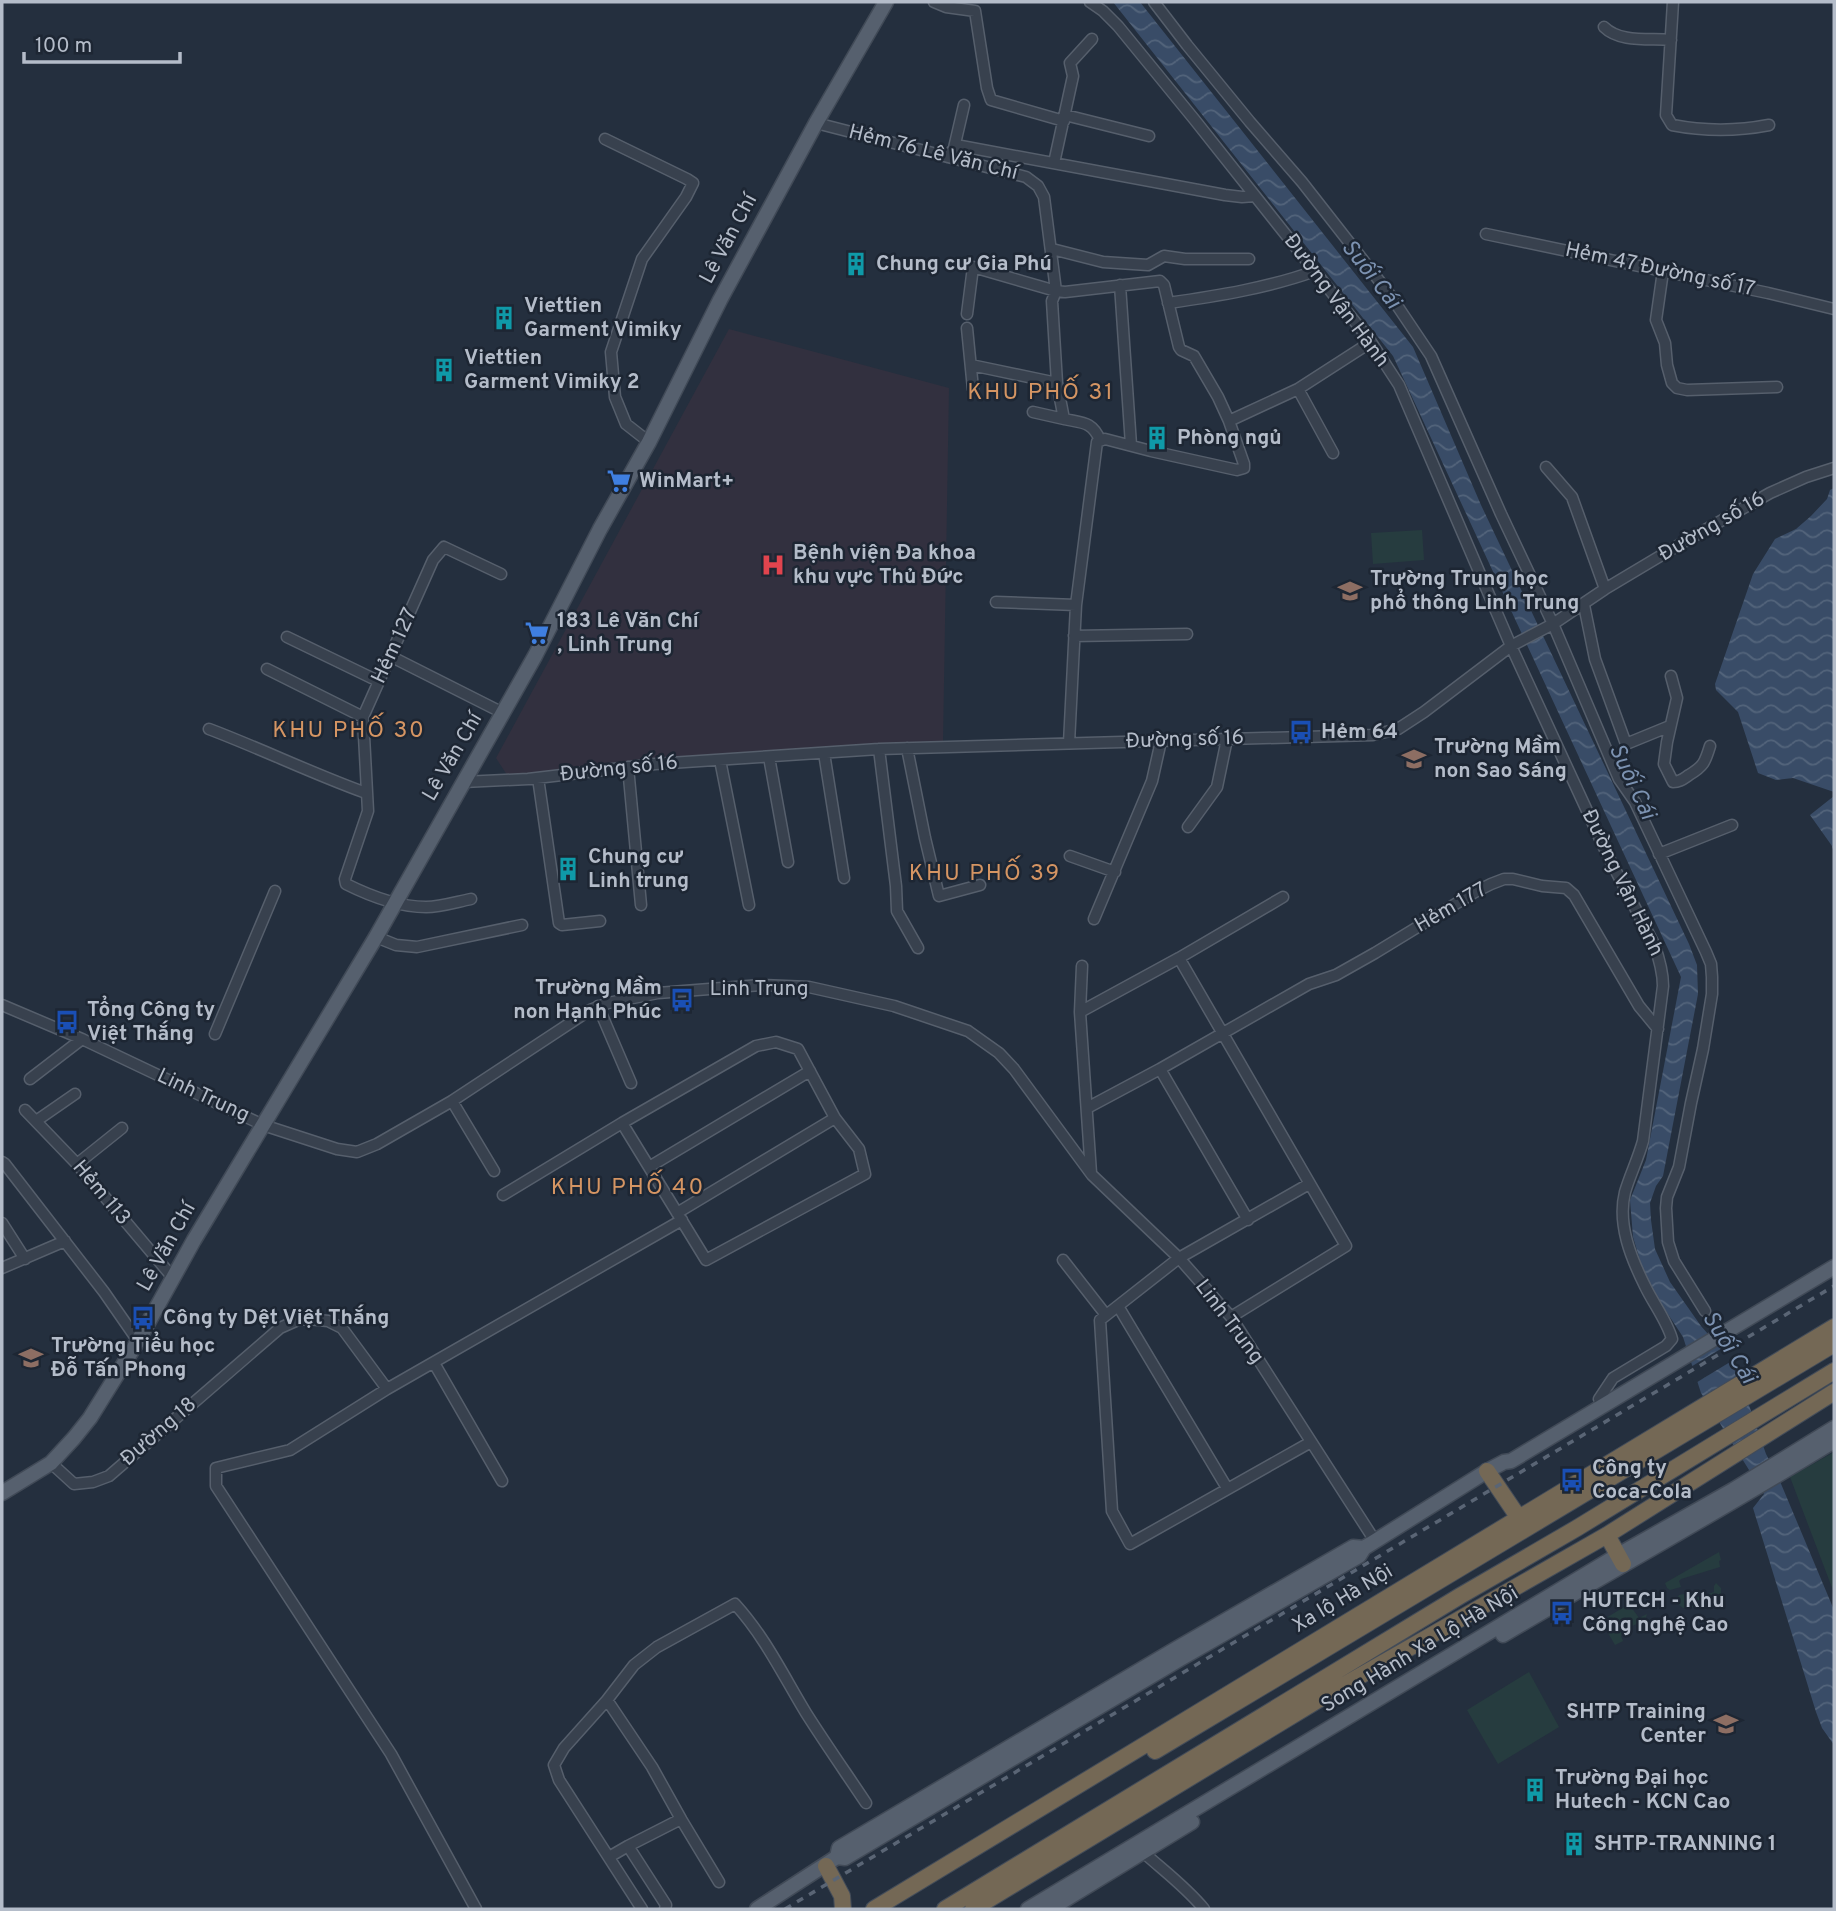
<svg xmlns="http://www.w3.org/2000/svg" width="1836" height="1911" font-family="Overpass,sans-serif">
	<style>
		.medical { fill: #32303f }
		.green { fill: #263c3f }
		.water { fill: url(#water-waves) }
		.pier { fill: #242f3e }
		.lines { fill: none; stroke-linecap: round; stroke-linejoin: round }
		.minor-casing { stroke: #565f6c; stroke-width: 13 }
		.major-casing { stroke: #414a57; stroke-width: 17 }
		.highway-casing { stroke: #434c59; stroke-width: 18 }
		.minor { stroke: #38414e; stroke-width: 10 }
		.major { stroke: #56606e; stroke-width: 14 }
		.highway { stroke: #746855; stroke-width: 16 }
		.rail { stroke: #5a6575; stroke-width: 3.5; stroke-dasharray: 7 7; stroke-linecap: butt }
		.labels { text-anchor: middle; dominant-baseline: central; stroke-width: 5; stroke-linejoin: round; paint-order: stroke }
		.street-label { font-size: 21px; fill: #b4bcc9; stroke: #1d2633 }
		.poi-label { font-size: 21px; font-weight: bold; fill: #b4bcc9; stroke: #1d2633; text-anchor: start }
		.water-label { font-size: 23px; font-style: italic; fill: #7c92b1; stroke: #1d2633 }
		.neighbourhood-label { font-size: 23px; letter-spacing: 2px; fill: #d59563; stroke: #1d2633 }
	</style>
	<defs>
		<pattern id="water-waves" width="16" height="10" patternUnits="userSpaceOnUse" patternTransform="scale(1.75)"><rect width="16" height="10" fill="#394c67"/><path d="M0 5q4-4 8 0t8 0" fill="none" stroke="#53647b"/></pattern>
	</defs>
	<rect width="100%" height="100%" fill="#242f3e"/>
	<path class="medical" d="M729 329 949 388 943 742 659 761 507 775 496 758Z"/>
	<path class="green" d="M1422 530 1424 560 1373 564 1371 533Z
		M1834 1452V1593L1790 1477Z
		M1719 1552 1721 1560 1719 1561 1720 1567 1681 1579 1679 1581 1681 1587 1670 1590 1667 1588 1665 1583Z
		M1716 1583 1721 1588V1599L1718 1605 1683 1608 1678 1604 1677 1599 1679 1595 1684 1594 1686 1601 1714 1592V1586Z
		M1629 1604 1639 1618 1647 1614 1645 1620 1626 1629 1621 1636 1623 1641 1615 1645 1601 1621Z
		M1529 1672 1559 1727 1498 1764 1467 1710Z"/>
	<path class="water" d="M1113 2H1140L1413 347 1481 505 1689 944 1697 965 1698 994 1663 1176 1656 1186 1650 1203 1651 1220 1655 1249 1670 1282 1701 1326 1735 1365 1766 1454 1779 1479 1834 1610V1745L1822 1728 1816 1712 1753 1508 1764 1494 1701 1393 1683 1337 1658 1299 1642 1267 1633 1237 1630 1200 1646 1160 1681 977 1393 356Z
		M1834 488V792L1793 778 1776 780 1758 773 1738 712 1716 690 1715 684 1753 574 1775 539 1796 529 1811 516 1827 499 1830 490Z
		M1834 796V853L1832 846 1810 815Z"/>
	<path class="pier" d="M1724 1347 1735 1359 1694 1384 1689 1368Z"/>
	<g class="lines">
		<g class="minor-casing">
			<path id="minor" d="M934 2 946 7 975 11 987 88 991 100 1064 121
				M1090 2 1103 11 1118 26 1194 119 1371 342 1399 385 1511 646 1607 854 1654 944C1659 958 1663 971 1663 986L1643 1141C1638 1159 1630 1175 1625 1192 1617 1224 1631 1258 1645 1286 1653 1303 1667 1321 1672 1339L1666 1346 1613 1378 1599 1399
				M1154 2 1187 45 1250 122 1302 182 1388 292 1431 356 1501 514 1553 624 1619 779 1635 802 1706 952 1711 964 1712 977V994L1703 1049 1691 1103 1679 1167 1667 1197 1666 1208 1668 1242 1674 1261 1705 1311
				M1673 2 1666 115 1672 125C1703 131 1738 131 1769 125
				M1604 27C1620 43 1650 38 1671 40
				M1065 115 1149 136
				M816 123 1026 177 1038 186 1044 197 1056 291 1052 301 1057 383 1064 419C1082 423 1092 421 1100 440
				M605 139 687 179 693 183 686 197 642 259 611 352 615 397 626 424 649 442
				M954 148 964 105
				M948 157C951 150 955 148 961 146L1225 195 1242 197 1255 196
				M1054 163 1073 76 1070 63 1092 39
				M1486 234 1768 293 1834 309
				M1052 249 1103 262 1148 265 1164 256 1185 259H1249
				M1663 271 1656 320 1665 343 1667 365 1672 383 1677 388 1687 390 1777 387
				M1120 285 1131 445
				M1168 303C1217 296 1268 288 1315 271
				M967 314 973 267 1056 291 1065 292 1160 281 1164 285 1179 347 1181 350 1194 356 1218 397 1229 421 1244 464V468L1237 470 1151 451 1105 439 1097 442 1076 605 1069 743
				M967 328 973 389
				M971 365 1057 383
				M1298 389 1333 453
				M1033 412 1064 419
				M1229 421 1298 389 1371 342
				M1546 467 1572 497 1605 589
				M996 602 1076 605
				M1584 605 1595 659 1626 744 1670 726
				M1074 636 1187 634
				M287 637 378 681
				M390 656 503 713
				M267 669 363 717
				M1671 676 1677 698 1667 742 1664 764 1673 782C1680 782 1683 779 1689 775 1704 766 1705 762 1710 746
				M209 729C262 749 313 774 366 793
				M907 748 925 838 939 896 980 885
				M879 749 896 886 897 911 918 948
				M824 753 844 878
				M769 757 788 862
				M720 760 749 905
				M628 767 641 905
				M538 778 559 923 562 925 600 921
				M463 782 528 779 655 764 879 749 1373 735 1398 729 1424 712 1511 646 1553 624 1605 589 1682 543 1770 493 1806 477 1834 468
				M1188 827 1217 787 1227 739
				M1659 854 1732 825
				M1070 856 1115 872
				M471 899C456 902 440 907 426 907 399 907 370 896 346 884L345 879 368 811 363 717 433 560 444 547 501 574
				M1094 919 1152 781 1161 741
				M376 937 396 945 417 947 522 925
				M1179 958 1346 1246 1231 1317
				M1082 966 1080 1012 1091 1173
				M2 1005 82 1039 263 1125 337 1149 357 1152 377 1144 452 1101 590 1010 608 1003 658 993 761 985 809 987 894 1006 968 1031 999 1053 1014 1069 1092 1175 1179 1258 1231 1317 1375 1541
				M598 1006 631 1083
				M1080 1012 1179 958 1283 897
				M215 1034 275 891
				M1160 1069 1248 1220
				M30 1079 82 1039
				M452 1101 494 1171
				M1087 1108 1160 1069 1309 984 1336 975 1375 953 1475 892 1491 884 1504 879H1513L1542 886 1566 888 1574 895 1639 1006 1658 1029
				M25 1110 77 1164 174 1279
				M36 1121 75 1094
				M2 1162 5 1164 104 1292 138 1341
				M77 1164 122 1128
				M649 1167 810 1071
				M1309 1184 1179 1258 1100 1320 1112 1511 1130 1544 1311 1442
				M503 1195 622 1123 756 1046 776 1042 798 1049 835 1118 859 1149 865 1174 706 1260 622 1123
				M677 1213 835 1118
				M2 1223 25 1259
				M1063 1260 1106 1315
				M2 1268 65 1241
				M1118 1306 1227 1488
				M434 1363 502 1481
				M51 1463 74 1484 93 1482 109 1476 280 1328 298 1320 308 1319 328 1321 342 1328 387 1389
				M607 1700 652 1767 681 1819 628 1846
				M681 1819 719 1882
				M1143 1852C1164 1871 1186 1887 1204 1909
				M609 1857 628 1846 666 1905 665 1909
				M476 1909 391 1754 216 1486V1468L290 1450 387 1389 682 1220
				M642 1909 559 1780 554 1765 564 1748 607 1700 634 1665 657 1647 735 1604C765 1637 783 1675 806 1713 825 1743 846 1773 866 1803"/>
		</g>
		<g class="major-casing">
			<path id="major" d="M2 1493 51 1463 74 1438 90 1418 138 1341 194 1240 376 937 535 656 600 529 649 442 720 300 816 123 886 2
				M1503 1635C1613 1570 1725 1508 1834 1441
				M837 1857 845 1858 1180 1659 1359 1556 1364 1548 1487 1471 1504 1462 1511 1461 1834 1267
				M757 1909 837 1857 839 1848 1174 1650 1353 1547 1364 1548
				M1028 1909 1618 1555 1733 1490 1834 1428
				M1050 1909 1192 1822"/>
		</g>
		<g class="highway-casing">
			<path id="highway" d="M1487 1471 1525 1527
				M1607 1535 1623 1564
				M1155 1751 1834 1344
				M826 1866 842 1896 843 1909
				M874 1909 1834 1327
				M945 1909 1460 1596 1577 1528 1834 1371
				M973 1909 1318 1700 1607 1535 1834 1392"/>
		</g>
		<use href="#minor" class="minor"/>
		<use href="#major" class="major"/>
		<use href="#highway" class="highway"/>
		<path class="rail" d="M785 1909 1834 1286"/>
	</g>
	<defs>
		<g id="building-bare" transform="scale(1.89)"><path d="M-4-6H4V6H1V3H-1V6H-4ZM-2.5-4.3h1.7v1.8h-1.7ZM.8-4.3h1.7v1.8H.8ZM-2.5-1h1.7V.8h-1.7ZM.8-1h1.7V.8H.8Z" fill="#0f9aa8" stroke="#1d2633" stroke-width="2.5" paint-order="stroke"/></g>
		<g id="supermarket-bare" transform="scale(1.89)"><path d="M-6-5.5h2.5l.6 2H6L4.5 2H-2.5L-4.4-4H-6ZM-1.5 3.2a1.3 1.3 0 1 0 .1 0ZM3 3.2a1.3 1.3 0 1 0 .1 0Z" fill="#3f7fe0" stroke="#1d2633" stroke-width="2.5" paint-order="stroke"/></g>
		<g id="hospital-bare" transform="scale(1.89)"><path d="M-5-5h3v3.5h4V-5h3V5h-3V1.5h-4V5h-3Z" fill="#e0444e" stroke="#1d2633" stroke-width="2.5" paint-order="stroke"/></g>
		<g id="school-bare" transform="scale(1.89)"><path d="M0-5L7-2L0 1L-7-2ZM-4 1L0 2.5L4 1V4Q0 6-4 4Z" fill="#8d6e63" stroke="#1d2633" stroke-width="2.5" paint-order="stroke"/></g>
		<g id="bus-bare" transform="scale(1.89)"><path d="M-5-6H5V4H4V6H2V4H-2V6H-4V4H-5ZM-3.5-4V0h7V-4ZM-3.5 1.2v1.5H-2V1.2ZM2 1.2v1.5H3.5V1.2Z" fill="#1a4fb4" stroke="#1d2633" stroke-width="2.5" paint-order="stroke"/></g>
	</defs>
	<g fill-rule="evenodd">
		<use href="#building-bare" x="856" y="264"/>
		<use href="#building-bare" x="504" y="318"/>
		<use href="#building-bare" x="444" y="370"/>
		<use href="#building-bare" x="1157" y="438"/>
		<use href="#supermarket-bare" x="619" y="481"/>
		<use href="#hospital-bare" x="773" y="565"/>
		<use href="#school-bare" x="1350" y="591"/>
		<use href="#supermarket-bare" x="537" y="633"/>
		<use href="#bus-bare" x="1301" y="732"/>
		<use href="#school-bare" x="1414" y="759"/>
		<use href="#building-bare" x="568" y="869"/>
		<use href="#bus-bare" x="682" y="1000"/>
		<use href="#bus-bare" x="67" y="1022"/>
		<use href="#bus-bare" x="143" y="1318"/>
		<use href="#school-bare" x="31" y="1358"/>
		<use href="#bus-bare" x="1572" y="1480"/>
		<use href="#bus-bare" x="1562" y="1613"/>
		<use href="#school-bare" x="1726" y="1724"/>
		<use href="#building-bare" x="1535" y="1790"/>
		<use href="#building-bare" x="1574" y="1844"/>
	</g>
	<g class="labels">
		<g class="street-label">
			<text transform="translate(933 153) rotate(14)">Hẻm 76 Lê Văn Chí</text>
			<text transform="translate(729 239) rotate(-62)">Lê Văn Chí</text>
			<text transform="translate(1660 270) rotate(12)">Hẻm 47 Đường số 17</text>
			<text transform="translate(1336 301) rotate(53)">Đường Vận Hành</text>
			<text transform="translate(1712 527) rotate(-30)">Đường số 16</text>
			<text transform="translate(395 646) rotate(-65)">Hẻm 127</text>
			<text transform="translate(1185 740) rotate(-2)">Đường số 16</text>
			<text transform="translate(453 757) rotate(-60)">Lê Văn Chí</text>
			<text transform="translate(619 769) rotate(-6)">Đường số 16</text>
			<text transform="translate(1622 883) rotate(64)">Đường Vận Hành</text>
			<text transform="translate(1451 908) rotate(-30)">Hẻm 177</text>
			<text x="759" y="989">Linh Trung</text>
			<text transform="translate(203 1096) rotate(25)">Linh Trung</text>
			<text transform="translate(101 1193) rotate(50)">Hẻm 113</text>
			<text transform="translate(167 1247) rotate(-61)">Lê Văn Chí</text>
			<text transform="translate(1229 1322) rotate(53)">Linh Trung</text>
			<text transform="translate(159 1432) rotate(-41)">Đường 18</text>
			<text transform="translate(1343 1599) rotate(-31)">Xa lộ Hà Nội</text>
			<text transform="translate(1420 1650) rotate(-31)">Song Hành Xa Lộ Hà Nội</text>
		</g>
		<g class="poi-label">
			<text x="876" y="264">Chung cư Gia Phú</text>
			<text x="524" y="306">Viettien<tspan x="524" dy="24">Garment Vimiky</tspan></text>
			<text x="464" y="358">Viettien<tspan x="464" dy="24">Garment Vimiky 2</tspan></text>
			<text x="1177" y="438">Phòng ngủ</text>
			<text x="639" y="481">WinMart+</text>
			<text x="793" y="553">Bệnh viện Đa khoa<tspan x="793" dy="24">khu vực Thủ Đức</tspan></text>
			<text x="1370" y="579">Trường Trung học<tspan x="1370" dy="24">phổ thông Linh Trung</tspan></text>
			<text x="557" y="621">183 Lê Văn Chí<tspan x="557" dy="24">, Linh Trung</tspan></text>
			<text x="1321" y="732">Hẻm 64</text>
			<text x="1434" y="747">Trường Mầm<tspan x="1434" dy="24">non Sao Sáng</tspan></text>
			<text x="588" y="857">Chung cư<tspan x="588" dy="24">Linh trung</tspan></text>
			<text x="662" y="988" text-anchor="end">Trường Mầm<tspan x="662" dy="24">non Hạnh Phúc</tspan></text>
			<text x="87" y="1010">Tổng Công ty<tspan x="87" dy="24">Việt Thắng</tspan></text>
			<text x="163" y="1318">Công ty Dệt Việt Thắng</text>
			<text x="51" y="1346">Trường Tiểu học<tspan x="51" dy="24">Đỗ Tấn Phong</tspan></text>
			<text x="1592" y="1468">Công ty<tspan x="1592" dy="24">Coca-Cola</tspan></text>
			<text x="1582" y="1601">HUTECH - Khu<tspan x="1582" dy="24">Công nghệ Cao</tspan></text>
			<text x="1706" y="1712" text-anchor="end">SHTP Training<tspan x="1706" dy="24">Center</tspan></text>
			<text x="1555" y="1778">Trường Đại học<tspan x="1555" dy="24">Hutech - KCN Cao</tspan></text>
			<text x="1594" y="1844">SHTP-TRANNING 1</text>
		</g>
		<g class="water-label">
			<text transform="translate(1370 275) rotate(52)">Suối Cái</text>
			<text transform="translate(1631 782) rotate(65)">Suối Cái</text>
			<text transform="translate(1728 1348) rotate(58)">Suối Cái</text>
		</g>
		<g class="neighbourhood-label">
			<text x="1041" y="393">KHU PHỐ 31</text>
			<text x="349" y="731">KHU PHỐ 30</text>
			<text x="985" y="874">KHU PHỐ 39</text>
			<text x="628" y="1188">KHU PHỐ 40</text>
		</g>
	</g>
	<rect width="1836" height="1911" fill="none" stroke="#b4bcc9" stroke-width="7"/>
	<path d="M24 52v10h156v-10" fill="none" stroke="#b4bcc9" stroke-width="3.5"/>
	<text x="35" y="52" font-size="21" fill="#b4bcc9" stroke="#1d2633" stroke-width="5" paint-order="stroke">100 m</text>
</svg>
